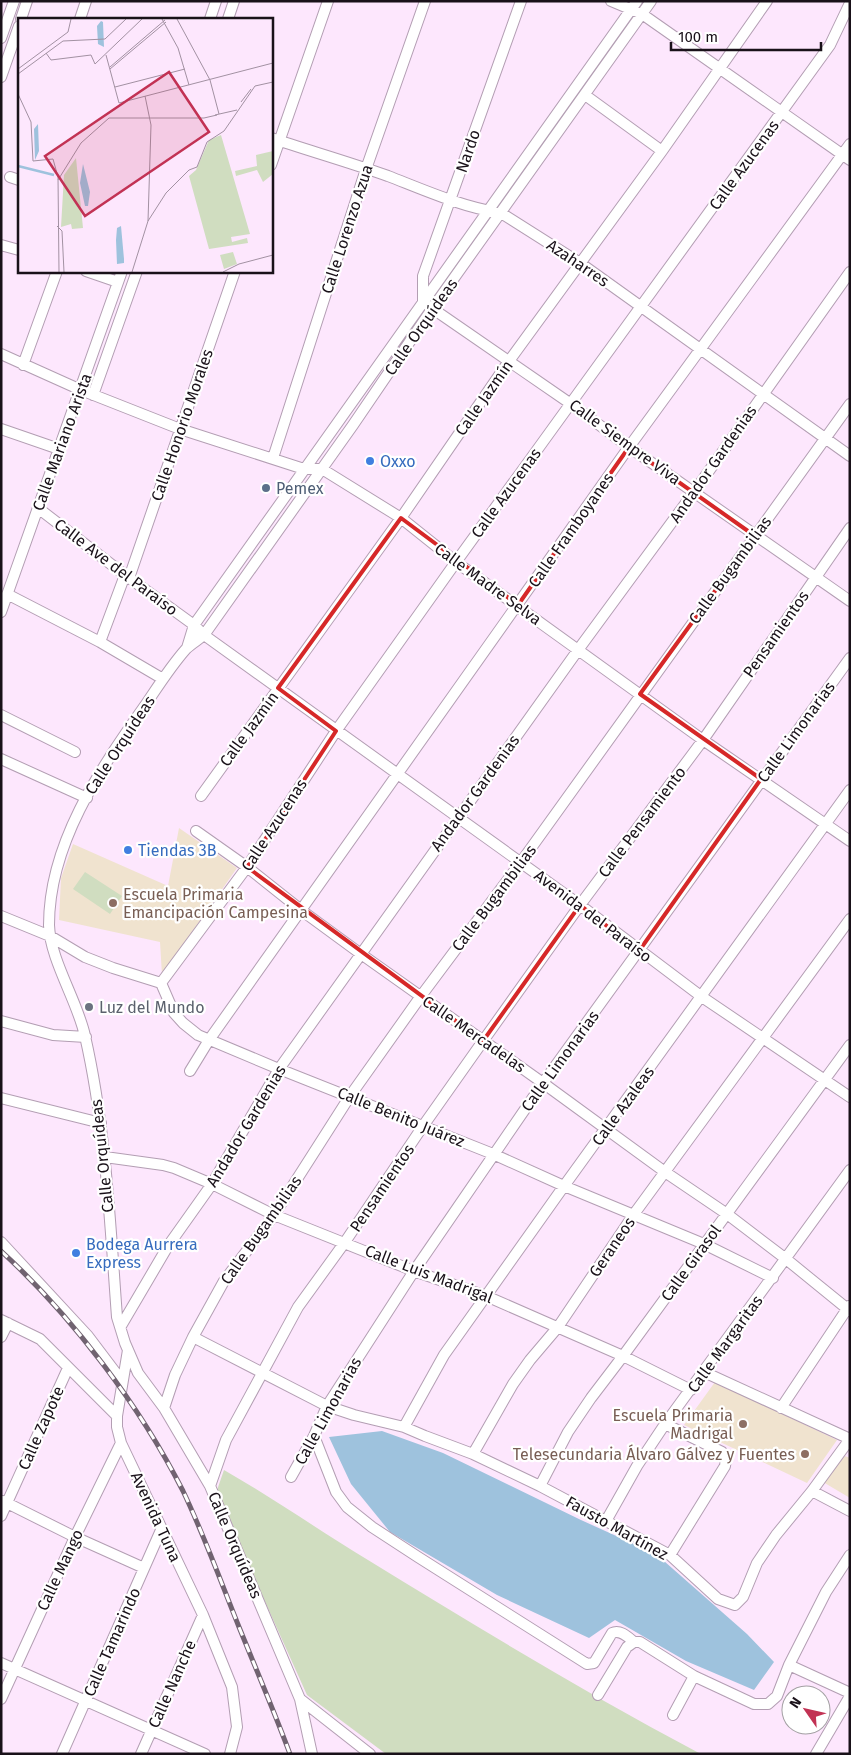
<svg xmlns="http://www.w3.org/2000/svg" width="851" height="1755" font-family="'Fira Sans',sans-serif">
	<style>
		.education { fill: #f0e3cf }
		.green { fill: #d0ddc0 }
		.water { fill: #9ec2dd }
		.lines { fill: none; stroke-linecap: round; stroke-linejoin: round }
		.minor-casing { stroke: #b39eb3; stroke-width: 12 }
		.minor { stroke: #fff; stroke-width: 10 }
		.rail-casing { stroke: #716371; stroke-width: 5 }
		.rail { stroke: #fff; stroke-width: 3; stroke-dasharray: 9; stroke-linecap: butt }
		.marked { fill: none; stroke: #d62828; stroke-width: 4; stroke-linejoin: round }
		.shop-dot { fill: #3f7fe0; stroke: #fff; stroke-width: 2 }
		.service-dot { fill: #5c6f8a; stroke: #fff; stroke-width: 2 }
		.education-dot { fill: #8d6e63; stroke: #fff; stroke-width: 2 }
		.worship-dot { fill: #6b7280; stroke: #fff; stroke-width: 2 }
		.labels { text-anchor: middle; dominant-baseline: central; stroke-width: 4.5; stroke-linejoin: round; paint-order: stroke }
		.street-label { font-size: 16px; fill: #191119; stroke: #fff }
		.shop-label { font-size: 16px; fill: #366cbe; stroke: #fff; text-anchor: start }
		.service-label { font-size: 16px; fill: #4e5e75; stroke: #fff; text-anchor: start }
		.education-label { font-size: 16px; fill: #785e54; stroke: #fff; text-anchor: end }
		.worship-label { font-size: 16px; fill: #5b616d; stroke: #fff; text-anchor: start }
		.inset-river { fill: none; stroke: #9ec2dd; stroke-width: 2.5 }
		.inset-road { fill: none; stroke: #a291a2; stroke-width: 1 }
		.view { fill: #c23254; fill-opacity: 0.15; stroke: #c23254; stroke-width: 2.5 }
		.inset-edge { fill: none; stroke: #191119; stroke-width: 2.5 }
	</style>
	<rect width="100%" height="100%" fill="#fde7fd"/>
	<path class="education" d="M179 828 237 868 162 975 160 942 59 920 61 878 73 844 168 886Z
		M715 1382 837 1440 807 1483 684 1425Z
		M845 1456 850 1458V1498L823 1482Z"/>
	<path class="green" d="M85 872 122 896 110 914 73 889Z
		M224 1470C273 1498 320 1531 368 1560 477 1627 586 1693 699 1753L704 1754H386L307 1695 216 1493Z"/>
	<path class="water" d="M382 1431 443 1453 581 1520 656 1554 747 1634 774 1662 754 1690 686 1661 615 1620 589 1638 497 1595 390 1532 351 1484 329 1437Z"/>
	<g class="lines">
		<g class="minor-casing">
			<path id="minor" d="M521 1 423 276V302L571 404 629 447 850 601
				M611 1 642 14 850 160
				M21 19 27 1
				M80 19 86 1
				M210 19 216 1
				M228 19 234 1
				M1 38 14 1
				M1 77 19 26
				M585 95 662 151
				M271 138C310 151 349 162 388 176 424 190 462 207 501 213L580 263 850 456
				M271 165 328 1
				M10 177 19 180
				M1 245 19 250
				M86 271 118 282
				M1 354 81 390 180 429 304 469H322L401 518 456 562 703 740 850 841
				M23 365 57 271
				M93 395 137 271
				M1 429 59 449
				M273 458 366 169 425 1
				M38 508 125 575 194 625 204 635 580 905 702 997 850 1097
				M129 578 235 271
				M7 594 100 642 163 679
				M1 612 122 271
				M100 642 125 575
				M187 648 194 625 637 1
				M1 715 75 752
				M1 759 87 798
				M201 796 401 518 509 361 662 151 767 1
				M196 831 247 867 301 910 361 954 543 1083 665 1172 727 1214 786 1259 850 1311
				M1 916 50 936 85 957 113 968 161 983 174 1013 183 1023 198 1035 279 1069 493 1154 564 1186 704 1244 773 1278
				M161 983 247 867 336 731 456 562 830 45 850 3
				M1 1021 53 1035 86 1037
				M190 1071 209 1040 629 447 850 144
				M1 1098 101 1123
				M105 1157 163 1165 174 1168 212 1184 274 1215 414 1271 486 1296 623 1356 691 1390
				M1 1242 88 1336 122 1381
				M1 1320 40 1339 117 1416V1427L121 1443 203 1615 232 1687 237 1727 230 1754
				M121 1326 168 1246 212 1184 279 1069 578 650 694 492 850 272
				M1 1337 8 1323
				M193 1337 327 1406 354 1415 404 1427 425 1436 473 1454 540 1486 670 1555 718 1599 735 1605 743 1597 757 1563 776 1535 812 1491 850 1439
				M704 1372 850 1439
				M164 1408 175 1375 193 1337 224 1281 274 1215 350 1096 421 996 521 862 850 404
				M781 1408 849 1306
				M117 1416 128 1350
				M665 1424 722 1452 726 1458 725 1466 670 1555
				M404 1427 444 1355 564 1186 850 790
				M314 1436 336 1492 347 1507 372 1527 418 1557 587 1664 594 1663 612 1633C620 1629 628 1637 634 1642
				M473 1454 513 1384 530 1360 558 1327 634 1214 850 919
				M291 1477 314 1436 327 1406 414 1271 543 1083 850 658
				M210 1486 226 1440 298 1307 345 1242 423 1126 483 1041 580 905 703 740 850 528
				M540 1486 568 1432 591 1398 623 1356 850 1045
				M812 1491 850 1511
				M3 1501 75 1537 144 1568
				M1 1516 68 1368
				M606 1521 637 1466 665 1424 850 1170
				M1 1663 205 1754
				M789 1665 850 1693
				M598 1695 627 1647 634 1642H640L694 1676 754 1704H768L777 1696 789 1665 826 1592 850 1555
				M1 1699 75 1537 121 1443
				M300 1699 370 1754
				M673 1715 694 1676
				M62 1754 161 1530
				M141 1754 203 1615
				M312 1754 300 1699 210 1486 164 1408 138 1373 125 1343 117 1317C110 1223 106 1128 85 1036 78 1002 50 960 49 925 49 844 99 771 144 707 157 688 170 667 186 649 191 644 198 640 204 635L353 425 432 309 651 1
				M816 1754 850 1696"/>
		</g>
		<use href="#minor" class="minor"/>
		<g class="rail-casing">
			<path id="rail" d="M1 1251C72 1316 140 1406 183 1491 204 1535 221 1582 239 1627 256 1669 274 1711 290 1754"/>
		</g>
		<use href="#rail" class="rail"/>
	</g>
	<path class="marked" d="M629 447 755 536 640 694 761 779 639 951 580 905 483 1041 247 867 336 731 278 688 401 518 518 605Z"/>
	<g class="shop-dot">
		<circle cx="370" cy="461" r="5"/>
		<circle cx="128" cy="850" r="5"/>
		<circle cx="76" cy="1253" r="5"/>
	</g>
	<circle class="service-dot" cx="266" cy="488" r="5"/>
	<g class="education-dot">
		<circle cx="113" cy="903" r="5"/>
		<circle cx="743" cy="1424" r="5"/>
		<circle cx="805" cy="1454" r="5"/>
	</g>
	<circle class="worship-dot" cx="89" cy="1007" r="5"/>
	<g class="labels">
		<g class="street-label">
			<text transform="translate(468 151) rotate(-71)">Nardo</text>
			<text transform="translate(744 165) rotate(-54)">Calle Azucenas</text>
			<text transform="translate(347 229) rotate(-72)">Calle Lorenzo Azua</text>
			<text transform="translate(578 263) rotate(34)">Azaharres</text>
			<text transform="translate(421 327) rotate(-55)">Calle Orquídeas</text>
			<text transform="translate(484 398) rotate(-55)">Calle Jazmín</text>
			<text transform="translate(182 425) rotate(-71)">Calle Honorio Morales</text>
			<text transform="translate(62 442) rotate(-70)">Calle Mariano Arista</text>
			<text transform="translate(625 442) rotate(36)">Calle Siempre Viva</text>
			<text transform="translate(713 464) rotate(-55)">Andador Gardenias</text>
			<text transform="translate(506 493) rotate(-54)">Calle Azucenas</text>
			<text transform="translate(571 530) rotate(-55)">Calle Framboyanes</text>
			<text transform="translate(116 567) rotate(37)">Calle Ave del Paraíso</text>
			<text transform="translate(730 570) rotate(-54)">Calle Bugambilias</text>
			<text transform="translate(488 584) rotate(36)">Calle Madre Selva</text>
			<text transform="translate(776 634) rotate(-55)">Pensamientos</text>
			<text transform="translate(249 729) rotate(-54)">Calle Jazmín</text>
			<text transform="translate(796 732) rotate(-54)">Calle Limonarias</text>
			<text transform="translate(120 745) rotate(-57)">Calle Orquídeas</text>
			<text transform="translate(475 793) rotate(-54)">Andador Gardenias</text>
			<text transform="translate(642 822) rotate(-53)">Calle Pensamiento</text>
			<text transform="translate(274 825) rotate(-57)">Calle Azucenas</text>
			<text transform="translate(494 898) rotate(-53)">Calle Bugambilias</text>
			<text transform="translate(593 916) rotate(37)">Avenida del Paraíso</text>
			<text transform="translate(474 1034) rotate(35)">Calle Mercadelas</text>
			<text transform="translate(560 1061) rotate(-54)">Calle Limonarias</text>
			<text transform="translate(623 1106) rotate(-54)">Calle Azaleas</text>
			<text transform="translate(401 1117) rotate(22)">Calle Benito Juárez</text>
			<text transform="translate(246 1126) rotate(-59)">Andador Gardenias</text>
			<text transform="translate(102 1156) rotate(-96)">Calle Orquídeas</text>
			<text transform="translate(382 1188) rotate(-56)">Pensamientos</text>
			<text transform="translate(261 1230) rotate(-55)">Calle Bugambilias</text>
			<text transform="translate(612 1247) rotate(-56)">Geraneos</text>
			<text transform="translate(691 1263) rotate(-54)">Calle Girasol</text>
			<text transform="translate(429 1274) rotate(21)">Calle Luis Madrigal</text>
			<text transform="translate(725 1344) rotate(-54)">Calle Margaritas</text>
			<text transform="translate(328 1411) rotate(-61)">Calle Limonarias</text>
			<text transform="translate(41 1428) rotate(-66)">Calle Zapote</text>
			<text transform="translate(156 1517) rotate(65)">Avenida Tuna</text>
			<text transform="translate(617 1528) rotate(29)">Fausto Martínez</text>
			<text transform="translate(235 1545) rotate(67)">Calle Orquídeas</text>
			<text transform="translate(60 1570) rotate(-65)">Calle Mango</text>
			<text transform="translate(112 1642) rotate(-66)">Calle Tamarindo</text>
			<text transform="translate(172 1684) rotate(-66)">Calle Nanche</text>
		</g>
		<g class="shop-label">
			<text x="380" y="461">Oxxo</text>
			<text x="138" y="850">Tiendas 3B</text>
			<text x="86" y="1244">Bodega Aurrera<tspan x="86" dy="18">Express</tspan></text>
		</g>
		<g class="service-label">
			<text x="276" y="488">Pemex</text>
		</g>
		<g class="education-label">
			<text x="123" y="894" text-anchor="start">Escuela Primaria<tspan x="123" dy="18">Emancipación Campesina</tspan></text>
			<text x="733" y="1415">Escuela Primaria<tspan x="733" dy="18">Madrigal</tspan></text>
			<text x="795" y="1454">Telesecundaria Álvaro Gálvez y Fuentes</text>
		</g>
		<g class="worship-label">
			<text x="99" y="1007">Luz del Mundo</text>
		</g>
	</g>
	<g transform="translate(18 18)">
		<rect width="255" height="255" fill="#fde7fd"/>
		<path d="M203 117 232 216 213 219 214 224 229 220 230 225 191 231 171 158 178 152 191 122ZM255 133V156L245 164 239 152 218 158 217 153 239 148 238 137ZM58 140 65 210 54 211 53 206 43 209 46 157ZM215 234 219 246 206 251 202 237Z" fill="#d0ddc0"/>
		<path d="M83 3 85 4 86 29 80 26 79 8ZM20 106 21 133 17 142 16 111ZM65 146 72 174 70 188H67L62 165ZM103 208 106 241V245L99 246 98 222 99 210Z" fill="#9ec2dd"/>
		<path class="inset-river" d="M0 148 36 157"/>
		<path class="inset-road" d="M144 1 160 30 171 67M159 1 192 62 201 96M28 35 33 42 73 37 77 46 124 1M88 37 101 85 255 45M92 49 147 2M0 51 50 14 53 1M92 51 148 4M0 56 45 23 87 21 108 1M97 69 167 51M0 76 13 104 15 143 35 141 40 159 41 254M223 84 233 71M197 97 219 92M40 162 63 125 91 100H186L199 97M130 203 148 175 171 152 179 149 189 124 206 113 237 68 255 64M39 208 44 213 46 254M114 254 130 203 133 107 127 78M205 254 221 246 255 237"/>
		<path class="view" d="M151 54 191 114 67 198 27 138Z"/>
		<rect width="255" height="255" class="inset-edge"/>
	</g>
	<rect width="851" height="1755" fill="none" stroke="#191119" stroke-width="5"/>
	<g transform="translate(806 1710) rotate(304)"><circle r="24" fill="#ffffff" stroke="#a3a0a3"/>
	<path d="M0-4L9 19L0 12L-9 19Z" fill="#c23254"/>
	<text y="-8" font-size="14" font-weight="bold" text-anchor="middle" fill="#191119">N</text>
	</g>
	<path d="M671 42v8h150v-8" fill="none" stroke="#191119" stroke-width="2.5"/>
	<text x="678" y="42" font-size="15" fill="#191119" stroke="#ffffff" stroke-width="4" paint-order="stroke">100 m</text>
</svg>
